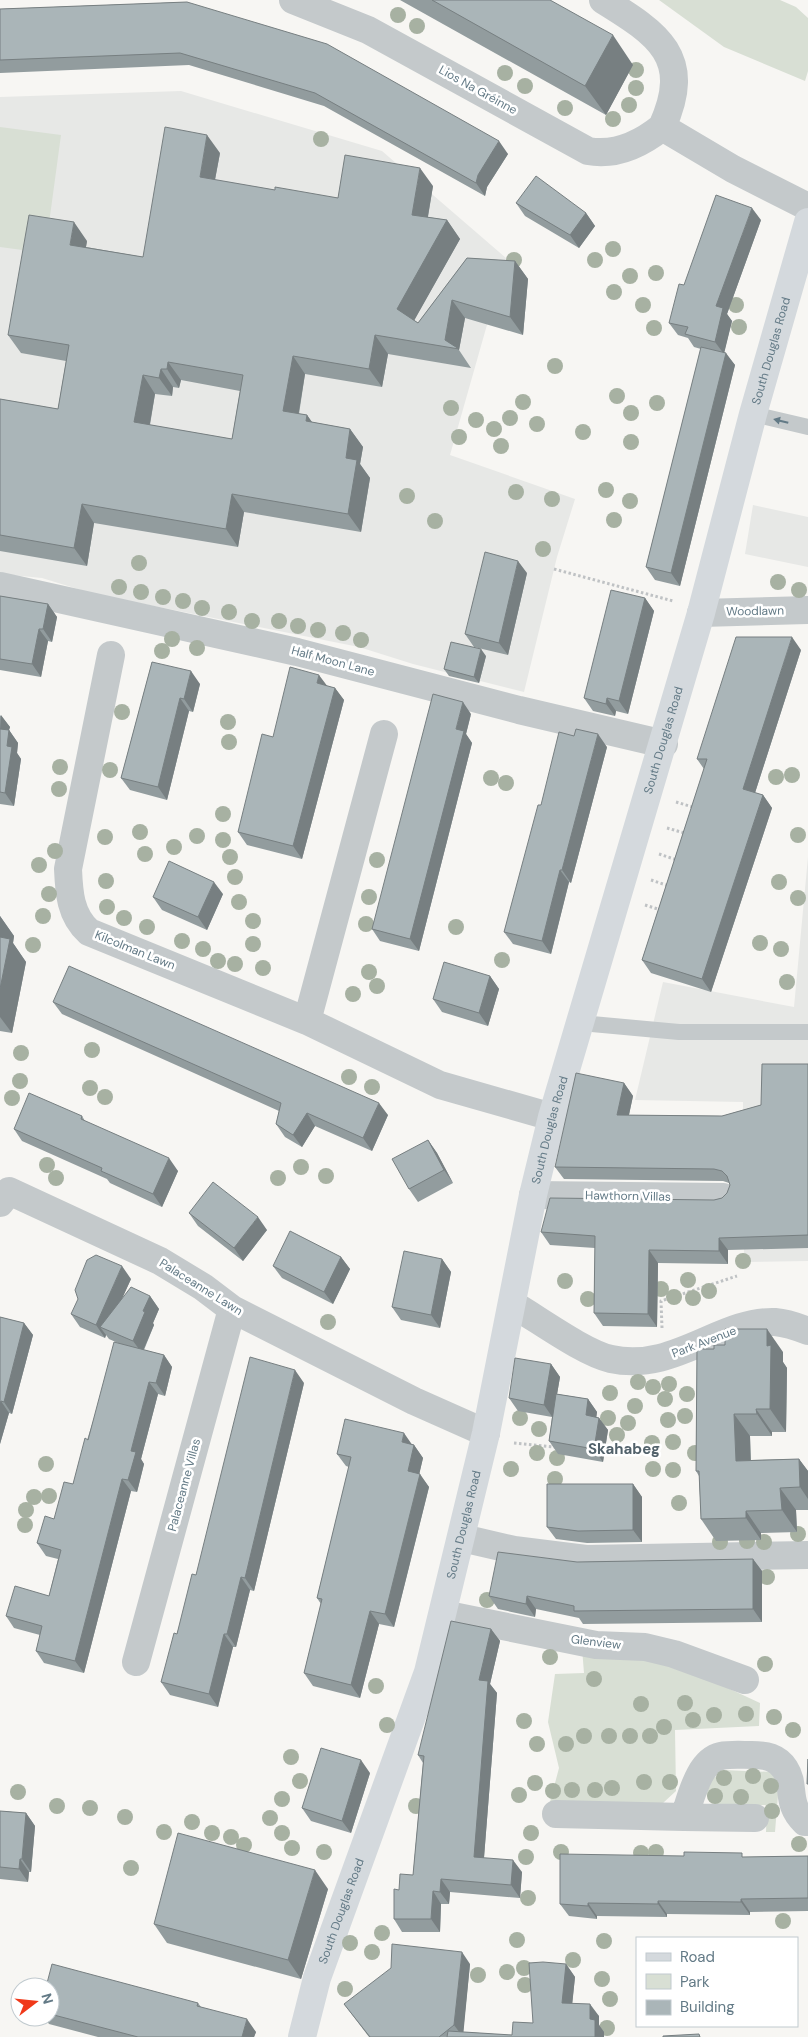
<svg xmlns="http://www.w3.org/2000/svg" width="808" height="2037" font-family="'DM Sans',sans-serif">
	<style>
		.built { fill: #e7e8e6 }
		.green { fill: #d8dfd4 }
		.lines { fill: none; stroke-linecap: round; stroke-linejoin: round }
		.path { stroke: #bfc2c4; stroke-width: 3; stroke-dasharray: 2.5 2.5; stroke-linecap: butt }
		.lane { stroke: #c4c9cb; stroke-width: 16 }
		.street { stroke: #c4c9cb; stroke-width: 28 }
		.secondary { stroke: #d4d9dd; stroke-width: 28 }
		.tree { fill: #a7b1a2 }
		.wall { fill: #929c9e; fill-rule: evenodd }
		.shaded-wall { fill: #777f81 }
		.building { fill: #aab5b8; stroke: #777f81; fill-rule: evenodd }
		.oneway { fill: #637a86 }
		.labels { text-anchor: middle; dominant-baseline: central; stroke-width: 5; stroke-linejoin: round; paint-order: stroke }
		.street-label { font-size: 12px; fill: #637a86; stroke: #fff }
		.quarter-label { font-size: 15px; font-weight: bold; fill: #52626b; stroke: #fff }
	</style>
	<rect width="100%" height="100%" fill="#f7f6f3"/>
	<path class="built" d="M181 91 382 151 506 258 450 455 575 499 557 557 524 692 413 664 359 647 94 594 42 578 0 574V97Z
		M753 505 808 517V567L745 554Z
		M808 857V1261L744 1262 743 1102 635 1100 663 982 794 1007Z"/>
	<path class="green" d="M659 0H780L796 7 808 18V71L805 81 724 47Z
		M0 127 61 135 45 253 0 247Z
		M582 1648 676 1664 760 1703 759 1726 675 1730 676 1791 663 1803 651 1805 550 1802 559 1768 548 1722 555 1674 584 1673Z
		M723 1770 772 1772 779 1783 775 1832H766L767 1805H716C707 1800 706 1795 705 1786Z"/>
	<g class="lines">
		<path class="path" d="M554 569 673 601
			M676 802 696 808
			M667 828 688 834
			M659 854 677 860
			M651 880 669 886
			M645 905 661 910
			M662 1328 661 1301 737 1276
			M514 1443 555 1447"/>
		<path class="lane" d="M753 414 808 427
			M581 1023 679 1032H808"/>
		<path class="street" d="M293 0 368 30 588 151C616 156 641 144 662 127L733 169 808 207
			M603 0C658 34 694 57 662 127
			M0 586 297 652 519 710 664 744
			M701 613 808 610
			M111 655 68 869C69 892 70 915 89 932L307 1021 440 1085 552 1117
			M307 1021 384 734
			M533 1195 723 1197
			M0 1203 9 1191 160 1261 203 1287 232 1309 414 1401 486 1433
			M512 1304C538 1319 584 1353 611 1359 674 1373 720 1320 775 1322 786 1323 798 1327 808 1331
			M462 1538 514 1550 586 1559 808 1555
			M443 1614 596 1645 645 1647 674 1654 745 1680
			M136 1662 232 1309
			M556 1814 684 1817C691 1799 698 1761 721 1756 730 1754 742 1755 752 1755 766 1755 777 1757 785 1769 796 1786 785 1803 805 1822H808
			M684 1817 755 1818"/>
		<path class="secondary" id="s1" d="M302 2037 317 1978 428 1672 486 1433 533 1195 552 1117 701 613 753 414 808 222"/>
	</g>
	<g class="tree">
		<circle cx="398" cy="15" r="8"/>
		<circle cx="417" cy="26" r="8"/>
		<circle cx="636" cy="70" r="8"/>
		<circle cx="505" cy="73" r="8"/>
		<circle cx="525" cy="86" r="8"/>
		<circle cx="636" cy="88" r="8"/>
		<circle cx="629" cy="105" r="8"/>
		<circle cx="565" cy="108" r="8"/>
		<circle cx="613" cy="119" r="8"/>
		<circle cx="321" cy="139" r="8"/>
		<circle cx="613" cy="249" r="8"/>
		<circle cx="514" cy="260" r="8"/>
		<circle cx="595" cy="260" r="8"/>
		<circle cx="656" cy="273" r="8"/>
		<circle cx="630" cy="276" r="8"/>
		<circle cx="614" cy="292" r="8"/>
		<circle cx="643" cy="305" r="8"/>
		<circle cx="736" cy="305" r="8"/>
		<circle cx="739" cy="327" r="8"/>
		<circle cx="654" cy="328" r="8"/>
		<circle cx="555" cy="366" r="8"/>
		<circle cx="617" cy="396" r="8"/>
		<circle cx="523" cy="402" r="8"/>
		<circle cx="657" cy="403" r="8"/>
		<circle cx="451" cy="408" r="8"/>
		<circle cx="631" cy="413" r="8"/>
		<circle cx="510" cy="418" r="8"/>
		<circle cx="476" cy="420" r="8"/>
		<circle cx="537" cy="424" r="8"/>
		<circle cx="494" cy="429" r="8"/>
		<circle cx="583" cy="432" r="8"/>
		<circle cx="459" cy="437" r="8"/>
		<circle cx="631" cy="442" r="8"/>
		<circle cx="501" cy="446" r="8"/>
		<circle cx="606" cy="490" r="8"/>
		<circle cx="516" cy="492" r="8"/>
		<circle cx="407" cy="496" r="8"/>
		<circle cx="552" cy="499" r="8"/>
		<circle cx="630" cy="501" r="8"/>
		<circle cx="614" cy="520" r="8"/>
		<circle cx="435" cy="521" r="8"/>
		<circle cx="543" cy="549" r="8"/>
		<circle cx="139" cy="563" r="8"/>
		<circle cx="778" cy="582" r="8"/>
		<circle cx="119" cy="587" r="8"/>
		<circle cx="799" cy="590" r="8"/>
		<circle cx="141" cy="592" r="8"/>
		<circle cx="163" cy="597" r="8"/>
		<circle cx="183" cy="601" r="8"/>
		<circle cx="202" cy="608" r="8"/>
		<circle cx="229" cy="612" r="8"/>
		<circle cx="252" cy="621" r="8"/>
		<circle cx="279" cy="621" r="8"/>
		<circle cx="298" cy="626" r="8"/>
		<circle cx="318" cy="630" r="8"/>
		<circle cx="343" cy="633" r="8"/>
		<circle cx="172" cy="639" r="8"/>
		<circle cx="361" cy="640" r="8"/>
		<circle cx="197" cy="648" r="8"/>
		<circle cx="162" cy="651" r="8"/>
		<circle cx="122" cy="712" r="8"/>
		<circle cx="228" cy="722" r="8"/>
		<circle cx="229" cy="742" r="8"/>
		<circle cx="60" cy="767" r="8"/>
		<circle cx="110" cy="770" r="8"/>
		<circle cx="792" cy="775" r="8"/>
		<circle cx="776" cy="777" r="8"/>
		<circle cx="491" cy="778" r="8"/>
		<circle cx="506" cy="783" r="8"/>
		<circle cx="59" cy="789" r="8"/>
		<circle cx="223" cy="814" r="8"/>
		<circle cx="140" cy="832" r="8"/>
		<circle cx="798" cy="835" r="8"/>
		<circle cx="197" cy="836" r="8"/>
		<circle cx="105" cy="837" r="8"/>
		<circle cx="223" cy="840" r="8"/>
		<circle cx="174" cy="847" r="8"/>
		<circle cx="55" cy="851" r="8"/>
		<circle cx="145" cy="854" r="8"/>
		<circle cx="230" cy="857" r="8"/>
		<circle cx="377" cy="860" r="8"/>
		<circle cx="39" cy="865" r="8"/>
		<circle cx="235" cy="877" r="8"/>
		<circle cx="106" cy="881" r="8"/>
		<circle cx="779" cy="882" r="8"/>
		<circle cx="49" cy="894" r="8"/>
		<circle cx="369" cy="897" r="8"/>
		<circle cx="798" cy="898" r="8"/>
		<circle cx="239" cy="902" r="8"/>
		<circle cx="107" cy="907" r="8"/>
		<circle cx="43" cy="916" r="8"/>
		<circle cx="124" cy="918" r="8"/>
		<circle cx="253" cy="921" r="8"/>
		<circle cx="366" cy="924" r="8"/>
		<circle cx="147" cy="927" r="8"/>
		<circle cx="456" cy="927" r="8"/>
		<circle cx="182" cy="941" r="8"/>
		<circle cx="760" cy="943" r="8"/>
		<circle cx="253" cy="944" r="8"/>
		<circle cx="33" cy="945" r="8"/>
		<circle cx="203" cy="949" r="8"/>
		<circle cx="781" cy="949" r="8"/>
		<circle cx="502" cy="960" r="8"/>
		<circle cx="218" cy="961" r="8"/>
		<circle cx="235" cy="964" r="8"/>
		<circle cx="263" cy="968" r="8"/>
		<circle cx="369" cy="972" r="8"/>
		<circle cx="787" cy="982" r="8"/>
		<circle cx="377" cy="986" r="8"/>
		<circle cx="353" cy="994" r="8"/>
		<circle cx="92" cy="1050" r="8"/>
		<circle cx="21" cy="1053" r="8"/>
		<circle cx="349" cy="1077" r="8"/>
		<circle cx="20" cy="1081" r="8"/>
		<circle cx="372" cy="1087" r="8"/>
		<circle cx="90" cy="1088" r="8"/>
		<circle cx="105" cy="1097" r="8"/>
		<circle cx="12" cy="1098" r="8"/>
		<circle cx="47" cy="1165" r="8"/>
		<circle cx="301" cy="1167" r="8"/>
		<circle cx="326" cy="1176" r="8"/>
		<circle cx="56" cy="1178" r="8"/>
		<circle cx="278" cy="1178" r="8"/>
		<circle cx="743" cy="1261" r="8"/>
		<circle cx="688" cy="1280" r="8"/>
		<circle cx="565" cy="1281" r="8"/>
		<circle cx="661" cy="1289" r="8"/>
		<circle cx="709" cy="1291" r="8"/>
		<circle cx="674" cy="1297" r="8"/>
		<circle cx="693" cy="1298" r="8"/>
		<circle cx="588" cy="1299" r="8"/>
		<circle cx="328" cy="1322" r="8"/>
		<circle cx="638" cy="1382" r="8"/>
		<circle cx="669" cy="1384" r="8"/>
		<circle cx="653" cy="1387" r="8"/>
		<circle cx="610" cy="1393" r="8"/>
		<circle cx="687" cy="1394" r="8"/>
		<circle cx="665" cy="1399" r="8"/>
		<circle cx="635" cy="1406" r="8"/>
		<circle cx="685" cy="1416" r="8"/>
		<circle cx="520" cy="1418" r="8"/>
		<circle cx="608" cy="1418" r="8"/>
		<circle cx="668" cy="1420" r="8"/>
		<circle cx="628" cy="1423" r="8"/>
		<circle cx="539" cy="1429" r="8"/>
		<circle cx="617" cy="1435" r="8"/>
		<circle cx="673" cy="1442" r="8"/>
		<circle cx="652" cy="1443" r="8"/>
		<circle cx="537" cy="1453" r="8"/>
		<circle cx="695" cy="1453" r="8"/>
		<circle cx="557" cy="1458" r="8"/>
		<circle cx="46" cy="1464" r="8"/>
		<circle cx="511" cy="1469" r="8"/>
		<circle cx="653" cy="1469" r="8"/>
		<circle cx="673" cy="1470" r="8"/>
		<circle cx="555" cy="1479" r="8"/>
		<circle cx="49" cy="1496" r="8"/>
		<circle cx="34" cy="1497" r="8"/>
		<circle cx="679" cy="1503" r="8"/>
		<circle cx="26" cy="1510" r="8"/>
		<circle cx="25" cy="1525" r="8"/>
		<circle cx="798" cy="1534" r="8"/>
		<circle cx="747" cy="1541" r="8"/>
		<circle cx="720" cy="1542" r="8"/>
		<circle cx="764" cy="1542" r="8"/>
		<circle cx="767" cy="1577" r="8"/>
		<circle cx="487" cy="1600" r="8"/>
		<circle cx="550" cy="1657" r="8"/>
		<circle cx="765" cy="1664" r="8"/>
		<circle cx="594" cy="1679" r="8"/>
		<circle cx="376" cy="1686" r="8"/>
		<circle cx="685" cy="1703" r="8"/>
		<circle cx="641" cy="1704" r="8"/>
		<circle cx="746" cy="1714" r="8"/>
		<circle cx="714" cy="1715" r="8"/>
		<circle cx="774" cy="1717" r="8"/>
		<circle cx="693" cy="1720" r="8"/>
		<circle cx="524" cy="1721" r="8"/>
		<circle cx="387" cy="1725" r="8"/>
		<circle cx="664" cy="1727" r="8"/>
		<circle cx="793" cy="1730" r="8"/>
		<circle cx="584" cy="1736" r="8"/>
		<circle cx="609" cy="1736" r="8"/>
		<circle cx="630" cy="1736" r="8"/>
		<circle cx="650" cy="1736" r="8"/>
		<circle cx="537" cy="1744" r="8"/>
		<circle cx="566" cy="1744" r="8"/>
		<circle cx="291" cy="1757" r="8"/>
		<circle cx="753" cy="1776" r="8"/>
		<circle cx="724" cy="1778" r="8"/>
		<circle cx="300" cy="1781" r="8"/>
		<circle cx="644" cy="1782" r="8"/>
		<circle cx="670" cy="1782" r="8"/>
		<circle cx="535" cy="1783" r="8"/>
		<circle cx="771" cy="1786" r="8"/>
		<circle cx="612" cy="1788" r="8"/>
		<circle cx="572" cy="1790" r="8"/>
		<circle cx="595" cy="1790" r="8"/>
		<circle cx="553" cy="1791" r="8"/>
		<circle cx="18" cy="1792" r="8"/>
		<circle cx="519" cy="1795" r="8"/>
		<circle cx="715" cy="1796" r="8"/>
		<circle cx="741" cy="1797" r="8"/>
		<circle cx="282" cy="1799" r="8"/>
		<circle cx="57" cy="1806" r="8"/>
		<circle cx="416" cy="1806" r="8"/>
		<circle cx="90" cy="1808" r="8"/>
		<circle cx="772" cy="1811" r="8"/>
		<circle cx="125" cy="1817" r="8"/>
		<circle cx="270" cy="1818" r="8"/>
		<circle cx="192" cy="1822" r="8"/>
		<circle cx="164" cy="1832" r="8"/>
		<circle cx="212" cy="1833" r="8"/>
		<circle cx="282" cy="1833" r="8"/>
		<circle cx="531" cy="1833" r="8"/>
		<circle cx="231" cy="1837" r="8"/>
		<circle cx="799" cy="1844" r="8"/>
		<circle cx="244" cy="1845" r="8"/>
		<circle cx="292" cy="1848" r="8"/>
		<circle cx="324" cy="1852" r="8"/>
		<circle cx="561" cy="1852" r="8"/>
		<circle cx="656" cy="1852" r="8"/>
		<circle cx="641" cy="1853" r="8"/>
		<circle cx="526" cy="1857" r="8"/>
		<circle cx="131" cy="1868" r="8"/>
		<circle cx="528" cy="1898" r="8"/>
		<circle cx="783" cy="1921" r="8"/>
		<circle cx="382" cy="1933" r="8"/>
		<circle cx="517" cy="1940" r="8"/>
		<circle cx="604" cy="1941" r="8"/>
		<circle cx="350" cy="1943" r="8"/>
		<circle cx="372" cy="1952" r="8"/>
		<circle cx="573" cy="1960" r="8"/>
		<circle cx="524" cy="1968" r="8"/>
		<circle cx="507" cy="1972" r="8"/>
		<circle cx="478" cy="1975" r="8"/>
		<circle cx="602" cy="1979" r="8"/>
		<circle cx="525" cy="1985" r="8"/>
		<circle cx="345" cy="1989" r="8"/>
		<circle cx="610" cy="1999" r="8"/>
		<circle cx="607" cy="2028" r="8"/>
	</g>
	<path class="wall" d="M400 0H550L633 65 606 115Z
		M187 2 508 154 487 187 485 196 324 106 189 65 0 73V9Z
		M220 153 215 180 275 190 338 198 433 186 428 217 447 220 460 239 414 320 418 323 467 258 515 261 528 279 523 335 465 318 459 350 471 368 388 354 382 387 305 374 299 414 307 415 312 422 350 429 363 447 360 464 370 478 361 532 244 512 238 547 94 523 87 566 0 551V399L58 409 66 361 21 353 8 335 87 241 86 247 143 257ZM181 380 240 391 232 439 150 425 155 394 172 396 173 387 179 388Z
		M516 203 586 213 595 226 579 248 525 216Z
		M761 220 727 314 732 321 724 352 735 365 680 586 655 580 646 567 701 349 694 347 688 338 678 335 669 323 684 285Z
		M527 573 508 655 474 647 465 634Z
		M0 596 48 604 57 617 52 642 48 641 41 677 0 670Z
		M645 598 654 611 628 714 616 711 615 716 593 711 584 698Z
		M801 650 755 793 763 795 772 808 711 992 651 973 642 960 704 769 697 759Z
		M486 656 479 683 449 676 444 669Z
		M152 662 200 684 193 712 189 711 167 800 130 790 121 778Z
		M327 686 335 688 344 700 302 859 247 845 238 832 273 737Z
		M471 714 466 734 472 743 419 951 380 941 372 929Z
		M0 715 10 727 9 730 18 743 17 753 21 759 14 806 0 804Z
		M607 747 571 883 569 882 551 954 513 944 504 932 541 805Z
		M223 894 207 930 162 910 153 897Z
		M0 916 14 936 13 943 26 962 12 1033 0 1031Z
		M490 976 499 989 488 1026 442 1012 433 999Z
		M53 1002 388 1115 372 1151 315 1126 302 1147 285 1137 276 1124 279 1111 62 1014Z
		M808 1064V1248L728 1250V1264L658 1263 657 1327 603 1326 594 1313 595 1248 550 1245 541 1232 714 1200 722 1198 727 1193 730 1185 729 1183 723 1181 564 1179 555 1167 624 1083 633 1096 629 1115 722 1116 761 1105Z
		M82 1116 85 1121 178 1171 162 1207 110 1183 107 1179 22 1141 14 1129Z
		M428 1140 437 1153 453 1183 418 1202 409 1189Z
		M189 1213 267 1230 243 1261 198 1226Z
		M341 1257 350 1269 333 1304 282 1278 273 1266Z
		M442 1259 451 1272 440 1328 401 1320 392 1307Z
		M131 1279 122 1298 150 1296 159 1309 153 1323 154 1325 144 1350 164 1355 172 1367 165 1396 158 1394 141 1459 144 1464 137 1492 131 1491 84 1673 44 1663 36 1651 40 1635 14 1628 6 1616 49 1596 58 1559 46 1556 37 1543 54 1519 73 1484 118 1343 109 1339 106 1335 105 1338 80 1327 71 1314Z
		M0 1317 24 1323 33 1335 12 1414 9 1413 0 1444Z
		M697 1349 783 1352V1362L787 1368 786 1432H772V1436H750L751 1460 799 1459 808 1471V1510H796L797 1532 761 1533V1540L716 1541 701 1519 699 1476 696 1471Z
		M551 1364 560 1377 557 1394 588 1399 597 1412 596 1417 599 1418 608 1430 603 1462 558 1454 549 1441 552 1417 518 1411 509 1398Z
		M304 1383 254 1591 250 1590 236 1647H233L218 1707 170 1695 161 1682 196 1575Z
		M412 1444 414 1445 423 1458 419 1474 429 1487 394 1627 379 1624 360 1698 313 1686 304 1673 321 1604 317 1598 349 1467 346 1466 337 1454Z
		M633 1484 642 1497V1542L587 1543 556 1539 547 1527Z
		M753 1559 762 1571V1622L583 1624 579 1618 536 1609 535 1617 498 1609 489 1596 577 1562Z
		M491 1629 500 1641 490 1684 497 1693 484 1858 522 1872 520 1898 450 1892 449 1904H441L440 1932H402L394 1919 399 1890 413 1875 423 1763 418 1755Z
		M370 1773 351 1833 311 1821 302 1808Z
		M0 1811 26 1813 35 1826 31 1872H29L28 1882 0 1879Z
		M808 1856V1911L750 1912V1915L667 1914V1917L597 1916V1919L569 1916 560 1904 745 1857Z
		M328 1889 301 1979 167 1943 154 1924Z
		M470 1964 463 2032 512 2035 533 2023 566 1964 575 1977 572 2004 599 2016V2025L604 2032V2037H369L344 2004Z
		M50 1987 198 2003 201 2007 256 2032 254 2037H98L49 2024 44 2017H50Z"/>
	<path class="shaded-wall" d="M613 35 633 65 606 115 585 86Z
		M207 135 220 153 212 195 200 177Z
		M499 141 508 154 487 187 485 196 476 183 478 175Z
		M420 168 433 186 425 233 412 215Z
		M752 208 761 220 727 314 732 321 724 354 715 342 716 306Z
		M586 213 595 226 579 248 570 235Z
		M447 220 460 239 410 328 397 309Z
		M74 222 87 241 83 263 70 245Z
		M515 261 528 279 523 335 510 317Z
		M452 300 465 318 459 350 445 340Z
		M375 335 388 354 382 387 369 369Z
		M726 353 735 365 680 586 671 573Z
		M293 356 305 374 296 429 283 411Z
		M168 362 181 380 179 388 167 369Z
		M161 369 173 387 172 396 159 378Z
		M143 375 155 394 147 440 134 422Z
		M307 415 320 434 306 421Z
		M350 429 363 447 360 464 370 478 361 532 348 514 346 458Z
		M232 494 244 512 238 547 226 529Z
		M82 504 94 523 87 566 74 548Z
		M518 561 527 573 508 655 499 643Z
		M645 598 654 611 628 714 619 701Z
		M48 604 57 617 52 642 43 629Z
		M39 629 48 641 41 677 32 664Z
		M792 637 801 650 752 802 743 789Z
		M481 649 486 656 479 683 474 677Z
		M191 671 200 684 193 712 184 699Z
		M319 675 328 687 317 683Z
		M335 688 344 700 302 859 293 846Z
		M180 698 189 711 167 800 158 787Z
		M607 698 616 711 615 716 606 704Z
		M463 702 471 714 466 734 472 743 419 951 410 939 456 729Z
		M1 715 10 727 9 730 18 743 17 753 21 759 14 806 5 793 7 746 0 730Z
		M598 734 607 747 571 883 562 870Z
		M763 795 772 808 711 992 702 979Z
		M560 870 569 882 551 954 542 941Z
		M214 882 223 894 207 930 198 917Z
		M0 916 14 936 13 943 26 962 12 1033 0 1017Z
		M490 976 499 989 488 1026 479 1013Z
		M624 1083 633 1096 626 1128 617 1115Z
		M379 1103 388 1115 372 1151 363 1138Z
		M307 1113 315 1126 302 1147 293 1135Z
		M428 1140 437 1153 453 1183 444 1170Z
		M169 1158 178 1171 162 1207 153 1194Z
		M258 1217 267 1230 243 1261 234 1248Z
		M719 1238 728 1250V1264L719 1251Z
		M649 1250 658 1263 657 1327 648 1314Z
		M341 1257 350 1269 333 1304 324 1292Z
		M442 1259 451 1272 440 1328 431 1315Z
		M122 1266 131 1279 108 1330 100 1327 106 1335 105 1338 96 1325Z
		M150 1296 159 1309 153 1323 154 1325 142 1353 133 1341 143 1311Z
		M24 1323 33 1335 12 1414 4 1402Z
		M767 1329 783 1352V1362L787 1368 786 1432 770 1409 767 1346Z
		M164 1355 172 1367 165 1396 156 1383Z
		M551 1364 560 1377 553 1418 544 1405Z
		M295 1370 304 1383 254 1591 245 1578Z
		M149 1382 158 1394 141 1459 144 1464 137 1492 128 1480 131 1451Z
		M588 1399 597 1412 595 1428 586 1415Z
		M1 1401 9 1413 0 1444V1403Z
		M756 1409 772 1432V1436L757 1414Z
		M734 1414 750 1436 751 1483 736 1461Z
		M599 1418 608 1430 603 1462 594 1449Z
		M404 1433 413 1446 402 1442Z
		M414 1445 423 1458 417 1484 408 1471Z
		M799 1459 808 1471V1499L800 1487Z
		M420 1474 429 1487 394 1627 385 1614Z
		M122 1479 131 1491 84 1673 75 1661Z
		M633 1484 642 1497V1542L633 1530Z
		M780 1488 796 1510 797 1532 782 1510Z
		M746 1511 761 1533V1540L746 1518Z
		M753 1559 762 1571V1622L753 1609Z
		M241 1577 250 1590 236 1647 227 1634Z
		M527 1596 536 1609 535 1617 526 1604Z
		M370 1611 379 1624 360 1698 351 1685Z
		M491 1629 500 1641 490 1684 497 1693 483 1870 474 1857 479 1680Z
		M224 1634 233 1647 218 1707 209 1694Z
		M361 1760 370 1773 351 1833 342 1821Z
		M26 1813 35 1826 31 1872 22 1859Z
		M20 1859 29 1872 28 1882 19 1869Z
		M513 1860 522 1872 520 1898 511 1885Z
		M315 1870 328 1889 301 1979 288 1960Z
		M441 1879 450 1892 449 1904 440 1892Z
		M433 1891 441 1904 440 1932 431 1919Z
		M741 1899 750 1912V1915L741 1902Z
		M658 1901 667 1914V1917L658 1904Z
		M588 1903 597 1916V1919L588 1906Z
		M462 1952 470 1964 463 2037 454 2025Z
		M566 1964 575 1977 571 2016 562 2003Z
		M590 2004 599 2016V2025L604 2032V2037H595L590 2019Z
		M247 2019 256 2032 254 2037H242Z"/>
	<path class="building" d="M432 0H550L613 35 585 86Z
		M187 2 327 44 499 141 478 175 476 183 315 93 180 53 0 60V9Z
		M165 127 207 135 200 177 275 190V187L338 198 345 155 420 168 412 215 447 220 397 309 418 323 467 258 515 261 510 317 452 300 445 340 459 349 375 335 369 369 293 356 283 411 307 415 306 421 350 429 346 458 357 460 348 514 232 494 226 529 82 504 74 548 0 535V399L58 409 69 345 8 335 29 215 74 222 70 245 143 257ZM168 362 243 375 232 439 134 422 143 375 159 378 161 369H167Z
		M536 176 586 213 570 235 516 203Z
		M716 195 752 208 716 306 723 308 715 342 685 334 688 327 669 323 679 284 684 285Z
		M701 347 726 353 671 573 646 567Z
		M485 552 518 561 499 643 465 634Z
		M611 590 645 598 619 701 607 698 606 704 584 698Z
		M0 596 48 604 43 629H39L32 664 0 659Z
		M736 637H792L743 789 763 795 702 979 642 960 707 759H697Z
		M451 642 481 649 474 677 444 669Z
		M152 662 191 671 184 699 180 698 158 787 121 778Z
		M290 667 319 675 317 683 335 688 293 846 238 832 262 734 273 737Z
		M433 694 463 702 456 729 464 731 410 939 372 929Z
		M0 729 9 730 7 746 12 747 5 793 0 792Z
		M576 729 598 734 562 870H560L542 941 504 932 538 805H541L559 732 574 736Z
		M169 861 214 882 198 917 153 897Z
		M0 937 10 939 0 989Z
		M444 962 490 976 479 1013 433 999Z
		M69 966 379 1103 363 1138 307 1113 293 1135 276 1124 281 1103 53 1002Z
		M762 1064H808V1235L719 1238V1251L649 1250 648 1314 594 1313 595 1236 541 1232 550 1198 714 1200 722 1198 727 1193 730 1185 727 1176 722 1171 714 1169 555 1167 576 1073 624 1083 617 1115 722 1116 761 1105Z
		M29 1093 82 1116 81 1119 169 1158 153 1194 101 1171 102 1168 14 1129Z
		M428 1140 444 1170 409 1189 392 1159Z
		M213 1182 258 1217 234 1248 189 1213Z
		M290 1231 341 1257 324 1292 273 1266Z
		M404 1251 442 1259 431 1315 392 1307Z
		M96 1255 122 1266 96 1325 71 1314 78 1299 75 1290 87 1260Z
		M131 1287 150 1296 143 1311 145 1312 133 1341 100 1327Z
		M0 1317 24 1323 4 1402 1 1401 0 1403Z
		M725 1329H767V1346L771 1345 770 1409H756L757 1414H734L736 1461 799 1459 800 1487 780 1488 782 1510 746 1511V1518L701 1519 699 1471H696L697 1349H714V1345H725Z
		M114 1342 164 1355 156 1383 149 1382 131 1451 136 1452 128 1480 122 1479 75 1661 36 1651 42 1626 6 1616 15 1586 49 1596 61 1550 37 1543 45 1516 54 1519 64 1482 73 1484 85 1438 88 1440Z
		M250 1357 295 1370 245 1578 241 1577 227 1634H224L209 1694 161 1682 174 1633 177 1634 192 1574 196 1575Z
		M515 1358 551 1364 544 1405 509 1398Z
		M556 1394 588 1399 586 1415 599 1418 594 1449 549 1441Z
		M345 1419 404 1433 402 1442 414 1445 408 1471 420 1474 385 1614 370 1611 351 1685 304 1673 322 1599 317 1598 351 1457 337 1454Z
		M547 1484H633V1530L578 1531 547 1527Z
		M498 1552 577 1562 753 1559V1609L574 1611V1606L527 1596 526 1604 489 1596Z
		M451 1621 491 1629 479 1680 488 1681 474 1857 513 1860 511 1885 441 1879 440 1892 433 1891 431 1919H394V1889L399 1890 400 1874 413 1875 424 1756 418 1755Z
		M321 1748 361 1760 342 1821 302 1808Z
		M808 1759V1784H807Z
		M0 1811 26 1813 22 1859H20L19 1869 0 1867Z
		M178 1833 315 1870 288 1960 154 1924Z
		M684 1852 742 1853V1857L808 1856V1898L741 1899V1902L658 1901V1904L588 1903V1906L560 1904V1854L684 1856Z
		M392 1944 462 1952 454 2025 439 2037H370L344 2004 391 1968Z
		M543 1962 566 1964 562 2003 590 2004V2019L595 2020V2037H447L448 2031 512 2035 513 2022 533 2023 529 1963Z
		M52 1964 198 2003 197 2006 247 2019 242 2037H138L50 2014V1987H46Z
		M699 2034 700 2037H663V2036Z"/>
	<defs><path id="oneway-solid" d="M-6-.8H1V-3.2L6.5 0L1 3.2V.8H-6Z" transform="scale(1.25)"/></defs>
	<use class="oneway" href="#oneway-solid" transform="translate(781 421) rotate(-166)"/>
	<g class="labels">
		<g class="street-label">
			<text transform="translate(478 90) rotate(29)">Lios Na Gréinne</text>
			<text stroke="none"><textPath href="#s1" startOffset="1752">South Douglas Road</textPath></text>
			<text transform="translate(755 611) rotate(-1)">Woodlawn</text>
			<text transform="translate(333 661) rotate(15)">Half Moon Lane</text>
			<text stroke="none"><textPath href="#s1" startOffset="1348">South Douglas Road</textPath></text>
			<text transform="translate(135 950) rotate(22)">Kilcolman Lawn</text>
			<text stroke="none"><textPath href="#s1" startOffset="942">South Douglas Road</textPath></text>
			<text transform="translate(628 1196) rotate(1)">Hawthorn Villas</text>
			<text transform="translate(201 1287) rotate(32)">Palaceanne Lawn</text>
			<text transform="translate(704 1342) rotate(-21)">Park Avenue</text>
			<text transform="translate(184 1485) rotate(-75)">Palaceanne Villas</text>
			<text stroke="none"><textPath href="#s1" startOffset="538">South Douglas Road</textPath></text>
			<text transform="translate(596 1642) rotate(7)">Glenview</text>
			<text stroke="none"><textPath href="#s1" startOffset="132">South Douglas Road</textPath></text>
		</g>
		<g class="quarter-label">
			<text x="624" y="1449">Skahabeg</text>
		</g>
	</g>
	<rect x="636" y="1937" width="162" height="90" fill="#ffffff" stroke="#c1cacf"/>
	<rect x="646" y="1953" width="25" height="8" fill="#d4d9dd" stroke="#c1cacf"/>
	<text x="680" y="1962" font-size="15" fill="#637a86">Road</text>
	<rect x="646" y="1974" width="25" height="15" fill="#d8dfd4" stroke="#c1cacf"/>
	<text x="680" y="1987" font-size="15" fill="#637a86">Park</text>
	<rect x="646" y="2000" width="25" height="15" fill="#aab5b8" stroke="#c1cacf"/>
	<text x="680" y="2012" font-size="15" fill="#637a86">Building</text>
	<g transform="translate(35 2002) rotate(74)"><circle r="24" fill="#ffffff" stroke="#c1cacf"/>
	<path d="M0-4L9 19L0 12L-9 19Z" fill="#f0391a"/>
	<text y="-8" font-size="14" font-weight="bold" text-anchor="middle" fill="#637a86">N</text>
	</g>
</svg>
